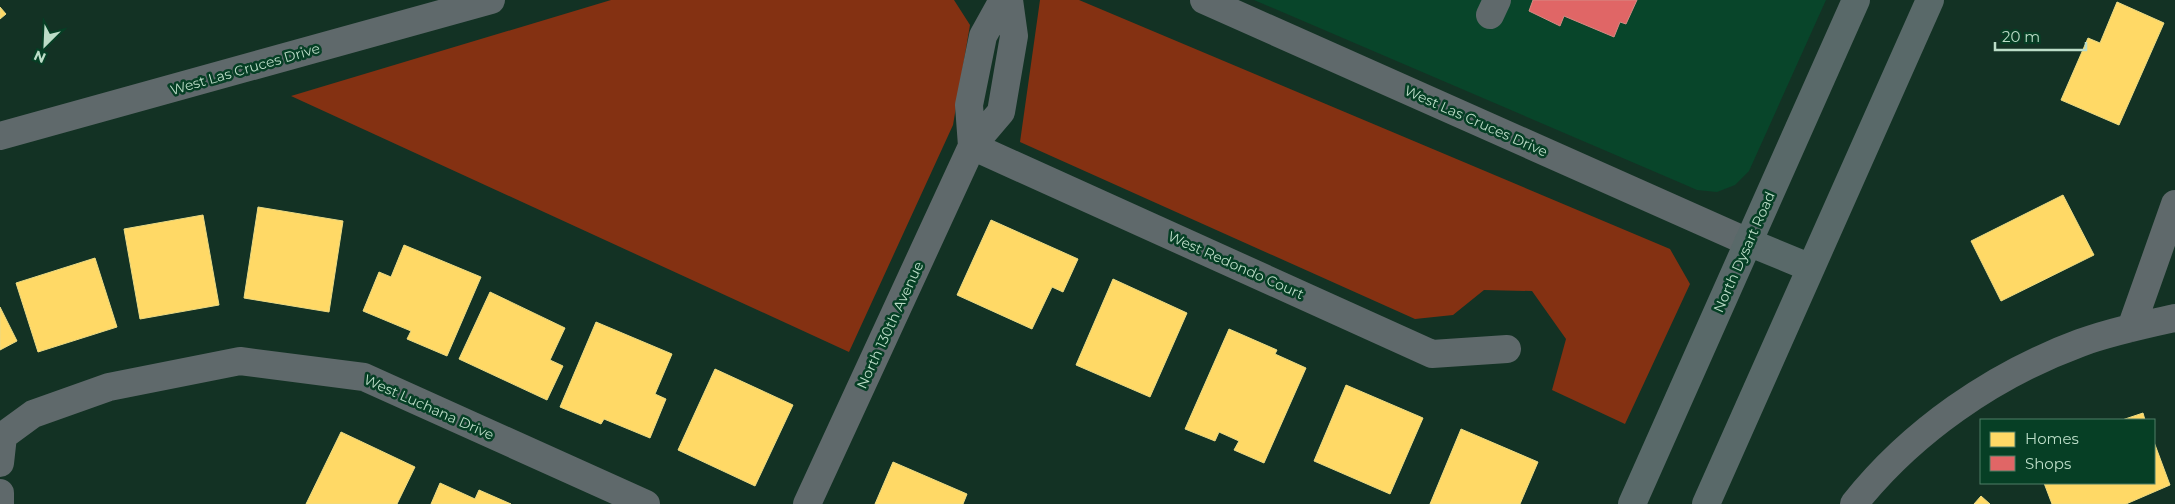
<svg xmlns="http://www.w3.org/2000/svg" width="2175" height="504" font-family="Montserrat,sans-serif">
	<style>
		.built { fill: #08452a }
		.green { fill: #843112 }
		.homes { fill: #ffd966; stroke: #ebda83 }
		.shops { fill: #e06666; stroke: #d58a83 }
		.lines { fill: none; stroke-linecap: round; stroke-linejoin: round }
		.minor { stroke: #5f696b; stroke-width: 28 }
		.major { stroke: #596969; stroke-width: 28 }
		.labels { text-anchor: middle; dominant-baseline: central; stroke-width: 5; stroke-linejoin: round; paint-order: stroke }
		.street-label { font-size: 14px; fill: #bcddc8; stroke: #063f25 }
	</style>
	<rect width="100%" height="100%" fill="#133224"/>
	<path class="built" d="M1254 0H1826L1749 171 1735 185 1717 192 1697 190 1681 183Z"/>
	<path class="green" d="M611 0H954L970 25 953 125 849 352 291 96Z
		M1040 0H1079L1670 249 1690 284 1625 424 1552 390 1566 339 1532 291 1484 290 1453 315 1415 319 1020 142Z"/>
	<path class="homes" d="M2117 2 2164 23 2119 125 2061 100 2088 38 2100 43Z
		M0 7 6 14 0 19Z
		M2063 195 2094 255 2001 301 1971 241Z
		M258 207 343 221 329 312 244 298Z
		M203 215 219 305 140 319 124 229Z
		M991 220 1078 259 1063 292 1052 287 1032 329 957 295Z
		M404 245 481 277 447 356 407 339 411 331 363 311 379 272 391 277Z
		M95 258 117 327 38 352 16 283Z
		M1113 279 1187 313 1150 397 1076 365Z
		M490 292 565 328 550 360 563 366 547 400 459 359Z
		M0 307 17 341 0 350Z
		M596 322 672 354 655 394 666 399 650 438 604 419 601 424 560 407Z
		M1229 329 1277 350 1275 354 1306 368 1264 463 1234 450 1239 441 1219 432 1215 441 1185 429Z
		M715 369 793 405 755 486 678 450Z
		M1346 385 1423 418 1390 494 1314 461Z
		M2143 413 2145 420H2122Z
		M1461 429 1538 462 1520 504H1430Z
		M341 432 415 467 397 504H306Z
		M2154 442 2170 485 2126 504H2052L2044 483H2154Z
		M893 462 967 494 963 504H875Z
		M440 483 475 499 479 490 511 504H431Z
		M1981 496 1990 504H1974Z"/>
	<path class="shops" d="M1637 0 1626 24 1620 22 1614 37 1564 16 1560 26 1529 11 1533 0Z"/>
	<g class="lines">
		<path class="minor" d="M1204 0 1748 242
			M1490 15 1497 0
			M0 136 491 0
			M972 146 1432 354 1507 349
			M972 146 969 105 983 36 1003 0
			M2131 328 2175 204
			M0 463 3 436 33 414 109 387 240 361 364 377 646 504
			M0 493V504
			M807 504 972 146 1001 112 1014 36 1009 0
			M1854 504C1911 432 1993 375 2080 343 2110 332 2143 325 2175 318"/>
		<path class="major" d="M1748 242 1811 268
			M1632 504 1856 0
			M1706 504 1930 0"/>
	</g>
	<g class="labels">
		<g class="street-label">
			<text transform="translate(245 69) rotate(-16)">West Las Cruces Drive</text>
			<text transform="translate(1476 121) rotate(24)">West Las Cruces Drive</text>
			<text transform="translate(1744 252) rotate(-66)">North Dysart Road</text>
			<text transform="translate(1236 265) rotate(24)">West Redondo Court</text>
			<text transform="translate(890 325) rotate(-65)">North 130th Avenue</text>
			<text transform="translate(429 407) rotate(24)">West Luchana Drive</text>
		</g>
	</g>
	<rect x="1980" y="419" width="175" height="65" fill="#063f25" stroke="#4f7e66"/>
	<rect x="1990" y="432" width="25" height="15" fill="#ffd966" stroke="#4f7e66"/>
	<text x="2025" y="444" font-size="15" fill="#bcddc8">Homes</text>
	<rect x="1990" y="456" width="25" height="15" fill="#e06666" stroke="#4f7e66"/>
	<text x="2025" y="469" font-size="15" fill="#bcddc8">Shops</text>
	<g transform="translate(45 45) rotate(204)" stroke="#063f25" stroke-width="4" paint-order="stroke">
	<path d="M0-4L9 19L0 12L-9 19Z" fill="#bcddc8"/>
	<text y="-8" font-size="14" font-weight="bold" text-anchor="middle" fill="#bcddc8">N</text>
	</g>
	<path d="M1995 42v8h91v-8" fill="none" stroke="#bcddc8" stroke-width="2.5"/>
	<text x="2002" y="42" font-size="15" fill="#bcddc8" stroke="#063f25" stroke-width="4" paint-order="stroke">20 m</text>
</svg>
